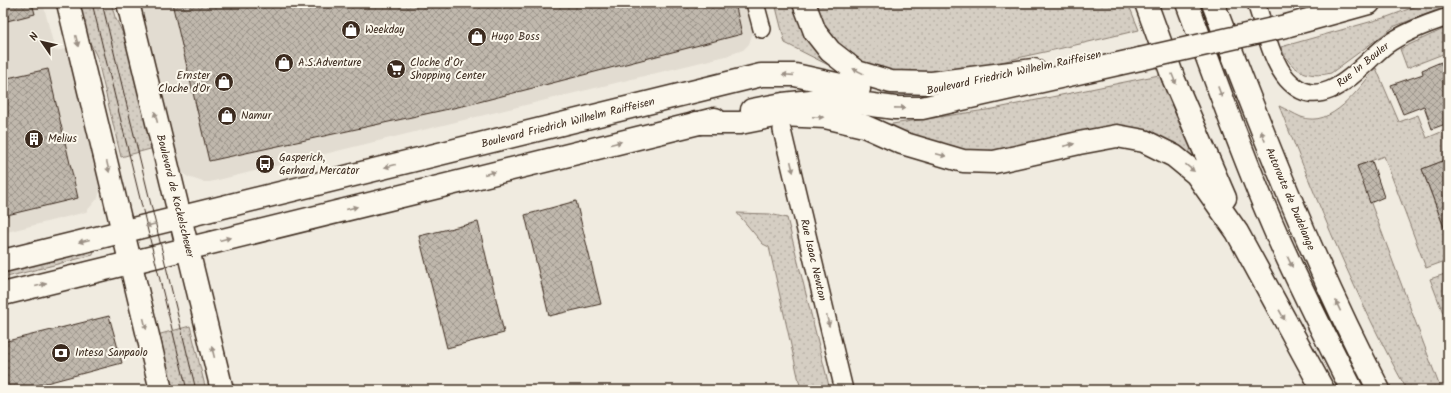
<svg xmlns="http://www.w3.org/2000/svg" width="1451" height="393" font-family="Kalam,sans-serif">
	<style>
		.built { fill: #e2dcd1 }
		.grass { fill: url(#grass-dots); stroke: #887c70 }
		.building { fill: url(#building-cross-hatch); stroke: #3b2a1e }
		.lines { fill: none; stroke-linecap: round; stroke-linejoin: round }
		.minor-casing { stroke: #3b2a1e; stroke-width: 20 }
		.secondary-casing { stroke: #3b2a1e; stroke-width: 25 }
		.primary-casing { stroke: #3b2a1e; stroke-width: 25 }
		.motorway-casing { stroke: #3b2a1e; stroke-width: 25 }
		.minor { stroke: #fbf7ec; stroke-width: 17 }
		.secondary { stroke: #fbf7ec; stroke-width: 22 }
		.primary { stroke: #fbf7ec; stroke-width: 22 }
		.motorway { stroke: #fbf7ec; stroke-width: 22 }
		.tram { stroke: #3b2a1e; stroke-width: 1 }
		.secondary-bridge-casing { stroke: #3b2a1e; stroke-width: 25; stroke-linecap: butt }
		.secondary-bridge { stroke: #fbf7ec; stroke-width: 22 }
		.oneway { fill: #9b9085 }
		.labels { text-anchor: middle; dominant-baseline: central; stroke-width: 4; stroke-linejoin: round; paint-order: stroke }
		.poi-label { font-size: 11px; fill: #3b2a1e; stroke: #fbf7ec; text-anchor: start }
		.street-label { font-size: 11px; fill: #3b2a1e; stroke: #fbf7ec }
	</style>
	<defs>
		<pattern id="grass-dots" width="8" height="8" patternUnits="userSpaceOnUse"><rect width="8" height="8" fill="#d5cec3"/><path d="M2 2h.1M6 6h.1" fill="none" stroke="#b8b1a7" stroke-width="1.8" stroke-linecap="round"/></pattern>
		<pattern id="building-cross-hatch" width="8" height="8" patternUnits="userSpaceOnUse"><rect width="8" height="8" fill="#c0b8ad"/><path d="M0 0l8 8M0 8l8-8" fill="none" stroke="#9d968c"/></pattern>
	</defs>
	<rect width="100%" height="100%" fill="#f0ebe0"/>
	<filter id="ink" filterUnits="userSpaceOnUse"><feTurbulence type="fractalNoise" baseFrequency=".025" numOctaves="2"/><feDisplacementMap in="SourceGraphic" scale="8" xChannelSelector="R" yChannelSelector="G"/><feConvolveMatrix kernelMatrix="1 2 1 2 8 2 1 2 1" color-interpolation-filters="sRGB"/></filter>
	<g filter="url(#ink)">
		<path class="built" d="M3 3H43L55 51 70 48 102 182 98 198 86 212 3 233Z
			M135 3H746L753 32 749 44 743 50 726 56 210 182H203L188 177 181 172 175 164Z"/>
		<path class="grass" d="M76 3H111L115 17 127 42 154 148 121 157 97 57 82 26Z
			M775 3H795L842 72 785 43Z
			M815 3H1128L1139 30C1101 39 1064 48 1026 56 949 75 847 101 815 3Z
			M1425 3H1448V6L1395 26 1331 73C1308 79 1289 70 1281 47L1387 17Z
			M1448 27V66L1443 54 1407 68 1400 49Z
			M1376 68 1399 122 1418 115 1427 138 1448 129V159L1422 169 1448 239V260L1426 268 1384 156 1357 166 1441 390H1407C1356 299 1318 203 1279 106 1286 109 1294 114 1301 117 1332 129 1359 88 1376 68Z
			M1159 75 1182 130 1207 173 1149 133 1001 151H974L955 149 928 143 885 125 993 109Z
			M737 213 770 214 787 218 830 390H801L769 247 763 244Z
			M94 250 93 255 3 278V270Z
			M1448 273V326L1430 279Z
			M190 326 206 390H171L157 335Z"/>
		<path class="building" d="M3 3H32L35 14 3 22Z
			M172 3H735L742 34 467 105 209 161Z
			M1441 62 1448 81V123L1432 129 1424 106 1403 114 1391 85 1423 74 1422 70Z
			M48 69 78 198 3 216V79Z
			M1448 159V235H1447L1422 169Z
			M1372 161 1384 197 1370 203 1357 166Z
			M576 201 601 304 549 316 525 215Z
			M478 222 504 333 447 348 419 236Z
			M109 316 122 363 20 390H3V342Z"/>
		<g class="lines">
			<g class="minor-casing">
				<path id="minor" d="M755 3 762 29
					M1256 3C1264 25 1271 61 1287 79 1322 118 1359 67 1385 46 1404 32 1426 24 1448 17
					M782 130 844 390"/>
			</g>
			<g class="secondary-casing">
				<path id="secondary" d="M1286 26 1369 3
					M752 110 783 104 829 99 895 108H922L1140 59
					M3 261 761 75H795L859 89
					M3 294 715 119"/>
			</g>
			<g class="primary-casing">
				<path id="primary" d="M68 3 161 390
					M128 3 222 390"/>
			</g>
			<g class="motorway-casing">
				<path id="motorway" d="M804 3 815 32 830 51 857 72 891 82 932 83 1034 70
					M1146 3 1174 80 1225 198
					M1187 3C1215 78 1241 153 1273 226 1297 282 1325 336 1352 390
					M1213 3C1263 135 1314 265 1379 390
					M696 123H740L780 115 825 117 864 126 902 143 963 161 994 162 1079 143 1117 136 1144 141 1174 156 1196 174 1237 232 1323 390"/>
			</g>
			<use href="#minor" class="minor"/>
			<use href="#secondary" class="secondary"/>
			<use href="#primary" class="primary"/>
			<use href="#motorway" class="motorway"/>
			<path class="tram" d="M92 3 187 390
				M102 3 196 390"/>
			<g class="secondary-bridge-casing">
				<path id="secondary-bridge" d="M1140 59 1286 26"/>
			</g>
			<use href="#secondary-bridge" class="secondary-bridge"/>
		</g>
		<defs><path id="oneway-solid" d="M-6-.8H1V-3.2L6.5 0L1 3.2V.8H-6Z"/></defs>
		<g class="oneway">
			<use href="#oneway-solid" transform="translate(77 41) rotate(76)"/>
			<use href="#oneway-solid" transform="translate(858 71) rotate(-154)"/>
			<use href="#oneway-solid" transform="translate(788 75) rotate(-176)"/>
			<use href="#oneway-solid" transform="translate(1174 79) rotate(68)"/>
			<use href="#oneway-solid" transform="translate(1220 92) rotate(69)"/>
			<use href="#oneway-solid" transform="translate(900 108) rotate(1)"/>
			<use href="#oneway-solid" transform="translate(156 117) rotate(-104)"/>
			<use href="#oneway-solid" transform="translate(818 117) rotate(3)"/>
			<use href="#oneway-solid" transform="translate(1263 136) rotate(-111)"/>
			<use href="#oneway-solid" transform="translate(616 143) rotate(-14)"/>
			<use href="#oneway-solid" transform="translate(1069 145) rotate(-13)"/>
			<use href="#oneway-solid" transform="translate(941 155) rotate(15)"/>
			<use href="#oneway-solid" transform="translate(390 166) rotate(166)"/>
			<use href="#oneway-solid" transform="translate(108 167) rotate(77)"/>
			<use href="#oneway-solid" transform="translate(792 167) rotate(77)"/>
			<use href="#oneway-solid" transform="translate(1190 168) rotate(39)"/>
			<use href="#oneway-solid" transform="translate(490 173) rotate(-14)"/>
			<use href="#oneway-solid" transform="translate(352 208) rotate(-14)"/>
			<use href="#oneway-solid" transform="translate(151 225) rotate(166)"/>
			<use href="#oneway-solid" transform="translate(225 239) rotate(-14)"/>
			<use href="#oneway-solid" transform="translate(84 241) rotate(166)"/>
			<use href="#oneway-solid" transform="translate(1290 262) rotate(65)"/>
			<use href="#oneway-solid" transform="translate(41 285) rotate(-14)"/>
			<use href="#oneway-solid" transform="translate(1338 306) rotate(-115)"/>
			<use href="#oneway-solid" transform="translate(1282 315) rotate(61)"/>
			<use href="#oneway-solid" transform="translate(828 321) rotate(77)"/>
			<use href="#oneway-solid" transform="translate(145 324) rotate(76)"/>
			<use href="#oneway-solid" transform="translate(213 352) rotate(-104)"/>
		</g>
	</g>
	<defs>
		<g id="shop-disc" transform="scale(1)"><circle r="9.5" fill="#3b2a1e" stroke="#fbf7ec"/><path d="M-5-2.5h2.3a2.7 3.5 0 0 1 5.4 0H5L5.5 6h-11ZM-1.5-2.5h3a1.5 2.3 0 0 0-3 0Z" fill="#fff"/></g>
		<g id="supermarket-disc" transform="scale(1)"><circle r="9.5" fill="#3b2a1e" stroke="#fbf7ec"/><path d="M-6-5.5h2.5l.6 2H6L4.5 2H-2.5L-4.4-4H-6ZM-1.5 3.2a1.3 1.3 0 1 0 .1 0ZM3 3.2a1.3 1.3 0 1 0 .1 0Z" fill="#fff"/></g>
		<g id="building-disc" transform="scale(1)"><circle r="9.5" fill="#3b2a1e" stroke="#fbf7ec"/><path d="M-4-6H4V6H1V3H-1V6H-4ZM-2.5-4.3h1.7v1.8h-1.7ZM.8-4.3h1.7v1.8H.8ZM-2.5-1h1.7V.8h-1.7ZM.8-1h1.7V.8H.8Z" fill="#fff"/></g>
		<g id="bus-disc" transform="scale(1)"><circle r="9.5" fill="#3b2a1e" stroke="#fbf7ec"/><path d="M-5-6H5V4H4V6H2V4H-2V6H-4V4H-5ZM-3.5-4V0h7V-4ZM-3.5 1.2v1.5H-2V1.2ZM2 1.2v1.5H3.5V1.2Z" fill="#fff"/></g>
		<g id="bank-disc" transform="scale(1)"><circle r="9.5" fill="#3b2a1e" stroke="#fbf7ec"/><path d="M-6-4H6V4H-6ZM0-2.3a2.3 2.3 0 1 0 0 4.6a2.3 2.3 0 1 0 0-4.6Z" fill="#fff"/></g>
	</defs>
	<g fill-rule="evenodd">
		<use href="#shop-disc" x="351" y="30"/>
		<use href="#shop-disc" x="477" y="37"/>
		<use href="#shop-disc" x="284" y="63"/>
		<use href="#supermarket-disc" x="396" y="69"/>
		<use href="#shop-disc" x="224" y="82"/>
		<use href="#shop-disc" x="227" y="116"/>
		<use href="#building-disc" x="34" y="139"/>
		<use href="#bus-disc" x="265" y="164"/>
		<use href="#bank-disc" x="61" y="353"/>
	</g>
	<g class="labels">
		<g class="poi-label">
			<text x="365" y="30">Weekday</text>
			<text x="491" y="37">Hugo Boss</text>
			<text x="298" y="63">A.S.Adventure</text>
			<text x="410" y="63">Cloche d’Or<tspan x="410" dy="13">Shopping Center</tspan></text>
			<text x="210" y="76" text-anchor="end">Ernster<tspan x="210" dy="13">Cloche d'Or</tspan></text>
			<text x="241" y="116">Namur</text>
			<text x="48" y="139">Melius</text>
			<text x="279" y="158">Gasperich,<tspan x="279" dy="13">Gerhard Mercator</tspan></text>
			<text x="75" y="353">Intesa Sanpaolo</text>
		</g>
		<g class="street-label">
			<text transform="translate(1363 65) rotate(-39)">Rue In Bouler</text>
			<text transform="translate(1014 73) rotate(-12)">Boulevard Friedrich Wilhelm Raiffeisen</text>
			<text transform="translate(568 123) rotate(-14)">Boulevard Friedrich Wilhelm Raiffeisen</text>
			<text transform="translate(175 196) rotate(76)">Boulevard de Kockelscheuer</text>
			<text transform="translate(1290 199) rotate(67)">Autoroute de Dudelange</text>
			<text transform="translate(813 260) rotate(77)">Rue Isaac Newton</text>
		</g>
	</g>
	<rect width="1451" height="393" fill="none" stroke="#fbf7ec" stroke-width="16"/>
	<rect x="8" y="8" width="1435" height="377" fill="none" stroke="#3b2a1e" stroke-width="1.5" filter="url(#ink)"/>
	<g transform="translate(42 42) rotate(304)" stroke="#fbf7ec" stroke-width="3" paint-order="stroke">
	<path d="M0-3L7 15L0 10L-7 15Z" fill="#3b2a1e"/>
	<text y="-6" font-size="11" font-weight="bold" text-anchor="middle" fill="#3b2a1e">N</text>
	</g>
</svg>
